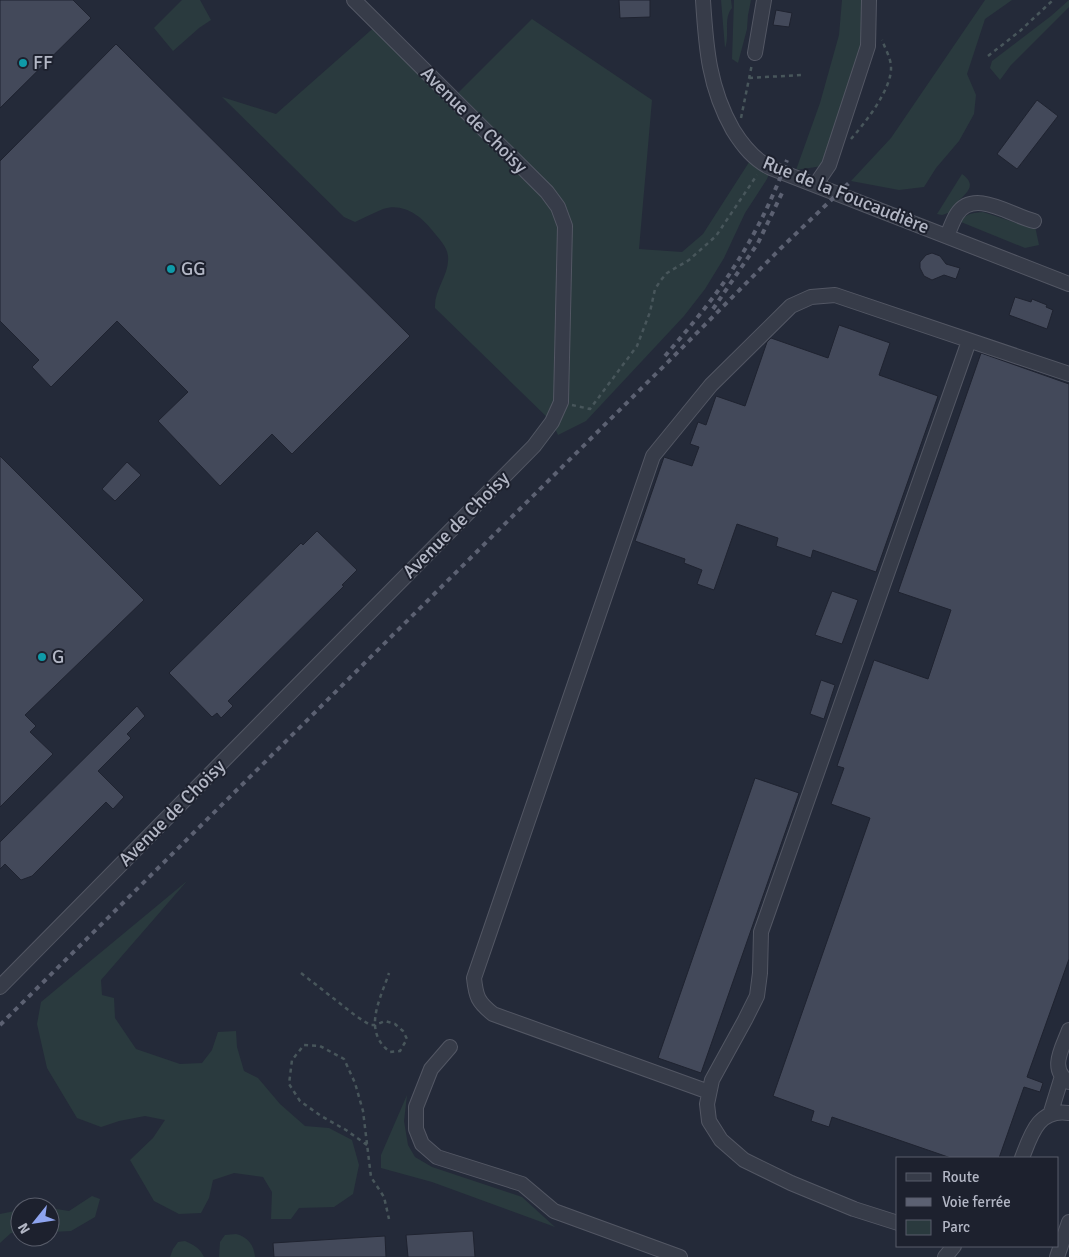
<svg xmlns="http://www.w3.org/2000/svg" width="1069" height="1257" font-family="Signika,sans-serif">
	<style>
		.green { fill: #2a3a3e }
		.building { fill: #43495a; stroke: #1f2330 }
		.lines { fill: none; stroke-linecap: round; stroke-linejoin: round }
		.minor-casing { stroke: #535764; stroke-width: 16 }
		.path { stroke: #48565b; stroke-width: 2.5; stroke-dasharray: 4 4; stroke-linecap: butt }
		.minor { stroke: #373c49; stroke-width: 14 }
		.rail { stroke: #5c6172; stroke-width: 4; stroke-dasharray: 5 5; stroke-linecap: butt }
		.culture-dot { fill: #0f9aa8; stroke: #1d212e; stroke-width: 2 }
		.labels { text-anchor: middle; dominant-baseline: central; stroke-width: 4; stroke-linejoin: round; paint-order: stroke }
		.poi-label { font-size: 19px; fill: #b3b7c5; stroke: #1d212e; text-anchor: start }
		.street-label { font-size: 19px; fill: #b3b7c5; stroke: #1d212e }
	</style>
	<rect width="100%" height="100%" fill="#242a39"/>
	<path class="green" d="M182 0H200L211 20 199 28 173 51 154 28Z
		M721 0H731L732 8C723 18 730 36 725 48Z
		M734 0H751L748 15 747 29 738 63 732 59Z
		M842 0H869L868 46 829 165 796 170 820 103 839 35Z
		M985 0H1012L985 19 967 74 976 95 974 114 959 141 936 168 924 187 899 190 851 181 891 138Z
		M1069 0V7L1011 65 1000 80 990 68 992 61 1051 16Z
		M532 19 652 100 639 249 682 252 703 234 753 156 771 168 767 179 745 213 724 258 705 289 684 316 586 421 558 435 552 422 435 308C434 289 450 274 448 256 447 246 438 238 432 230 421 216 403 202 383 209 373 213 364 218 355 222L344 217 222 97 276 114 378 24 452 99Z
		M962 174C983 189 956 197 951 212L942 215 937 214Z
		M983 212 1026 226H1035L1039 245 1025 248 961 222C965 213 974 213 983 212Z
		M187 881 101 980 102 995 114 998 115 1018 136 1049 180 1064 202 1063 212 1050 218 1032 236 1031 237 1047 244 1071 258 1078 280 1104 305 1126 329 1128 352 1140 359 1165 353 1194 334 1207 299 1208 291 1219H271L272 1192 263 1177 234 1173 213 1180 209 1198 201 1213 179 1214 154 1201 130 1160 153 1138 165 1120 145 1116 119 1121 101 1127 77 1118 47 1068 37 1024 41 1002Z
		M407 1095 404 1121 408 1145 415 1157 432 1167 522 1197 555 1227 432 1182 381 1168V1155Z
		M92 1196 100 1199 95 1217 71 1231 50 1232V1208L69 1211Z
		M20 1210V1233H11L0 1243V1214Z
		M236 1234C248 1237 254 1245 255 1257H219L220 1242 225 1235Z
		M185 1241C194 1245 200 1248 204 1257H170L173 1249 178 1242Z"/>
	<path class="building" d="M0 0H73L91 18 0 108Z
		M619 0H650V17L620 18Z
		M776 10 792 13 789 27 773 25Z
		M116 44 410 336 292 454 272 434 220 486 158 421 188 392 117 321 51 387 32 367 39 360 0 321V161Z
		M1037 100 1058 116 1017 169 997 154Z
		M932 253 940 256 946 264 960 268 956 279 944 275 932 280 924 276 920 268V262L926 255Z
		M1015 297 1031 302 1032 299 1047 305 1046 307 1053 310 1047 329 1009 315Z
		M839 325 890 343 879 375 938 396 876 572 813 550 811 558 776 546 778 538 737 524 714 590 697 584 702 570 684 563 685 559 635 541 664 457 692 466 699 447 690 444 698 422 706 425 716 396 745 406 767 342 771 338 828 358Z
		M981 353 1069 384V959L1027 1077 1043 1083 1040 1092 1024 1087 999 1158H951L832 1117 829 1127 811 1121 814 1111 773 1096 870 818 831 804 844 768 837 766 874 660 928 679 951 610 898 592Z
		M0 456 144 600 25 715 36 726 30 732 53 754 0 807Z
		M127 462 141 475 115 501 102 489Z
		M317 531 357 570 342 585 344 586 228 701 233 706 221 718 217 713 212 717 169 673 301 543 303 545Z
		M832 591 858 600 842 644 815 635Z
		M821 680 835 685 824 719 810 714Z
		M137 706 145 716 127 734 131 738 98 771 124 797 113 809 106 802 32 876 21 880 5 864 0 869V842Z
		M755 778 799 793 701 1073 658 1058Z
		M473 1231 475 1257H408L406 1235Z
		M385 1236 386 1257H274L273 1243Z"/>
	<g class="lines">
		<g class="minor-casing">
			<path id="minor" d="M703 0C706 48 709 88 733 130 743 146 754 160 771 168L1069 284
				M755 53 764 0
				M816 184 829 165 868 46 869 0
				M947 236C950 229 953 220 957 214 974 188 1012 216 1034 221
				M0 987 534 446 552 422 561 402 565 226 558 207 547 192 354 0
				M1069 1030C1063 1047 1048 1069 1069 1082
				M450 1047 431 1069 416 1107V1129L422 1144 437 1157 522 1184 554 1211 680 1257
				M709 1092 493 1014C478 1002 476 997 474 978L653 456 711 385 791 306 811 297 835 295 1069 374
				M1050 1115 1062 1076
				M1022 1158C1031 1135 1038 1108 1069 1113
				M898 1223 854 1209 791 1183 744 1160 721 1140 709 1121 707 1104 712 1080 745 1020 757 996 760 973 761 932 969 341
				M945 1257 954 1246
				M1057 1257 1069 1222"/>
		</g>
		<path class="path" d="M988 56 1020 31 1053 0
			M749 78 801 75
			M741 118 752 64
			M851 139C865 123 892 89 891 67 891 59 885 48 882 40
			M572 405 590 409 637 346 650 312 655 289 661 280 667 273 689 260 716 236 757 175
			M301 973 356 1016 370 1025H375L385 1021 395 1024 403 1031 407 1039 400 1051 390 1052C362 1031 380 1000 389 973
			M367 1145 346 1130 321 1116 300 1101 289 1084 292 1060 304 1045 320 1046 344 1059 355 1083 363 1111 371 1177 384 1197 389 1219"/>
		<use href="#minor" class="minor"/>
		<path class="rail" d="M713 309 758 243 782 193
			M665 356C689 328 714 299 734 267 756 233 773 198 787 160
			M0 1025 673 357 781 248 851 181"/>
	</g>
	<g class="culture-dot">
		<circle cx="23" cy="63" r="5"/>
		<circle cx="171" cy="269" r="5"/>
		<circle cx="42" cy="657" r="5"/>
	</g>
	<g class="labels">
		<g class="poi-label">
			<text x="33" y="63">FF</text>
			<text x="181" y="269">GG</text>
			<text x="52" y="657">G</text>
		</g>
		<g class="street-label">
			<text transform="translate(474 120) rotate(45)">Avenue de Choisy</text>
			<text transform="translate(846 195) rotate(22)">Rue de la Foucaudière</text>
			<text transform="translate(456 525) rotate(-45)">Avenue de Choisy</text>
			<text transform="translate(172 813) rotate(-45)">Avenue de Choisy</text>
		</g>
	</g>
	<rect x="896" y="1157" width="162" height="90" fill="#1d212e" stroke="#595d6a"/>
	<rect x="906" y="1173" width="25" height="8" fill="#373c49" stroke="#595d6a"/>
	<text x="942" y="1182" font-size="15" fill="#b3b7c5">Route</text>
	<rect x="906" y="1198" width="25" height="8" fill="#5c6172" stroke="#595d6a"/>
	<text x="942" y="1207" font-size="15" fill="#b3b7c5">Voie ferrée</text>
	<rect x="906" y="1220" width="25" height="15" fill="#2a3a3e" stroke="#595d6a"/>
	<text x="942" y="1232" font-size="15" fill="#b3b7c5">Parc</text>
	<g transform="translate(35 1222) rotate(240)"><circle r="24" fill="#1d212e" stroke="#595d6a"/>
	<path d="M0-4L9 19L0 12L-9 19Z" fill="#8ea4ef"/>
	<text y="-8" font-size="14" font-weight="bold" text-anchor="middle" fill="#b3b7c5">N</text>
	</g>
</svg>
